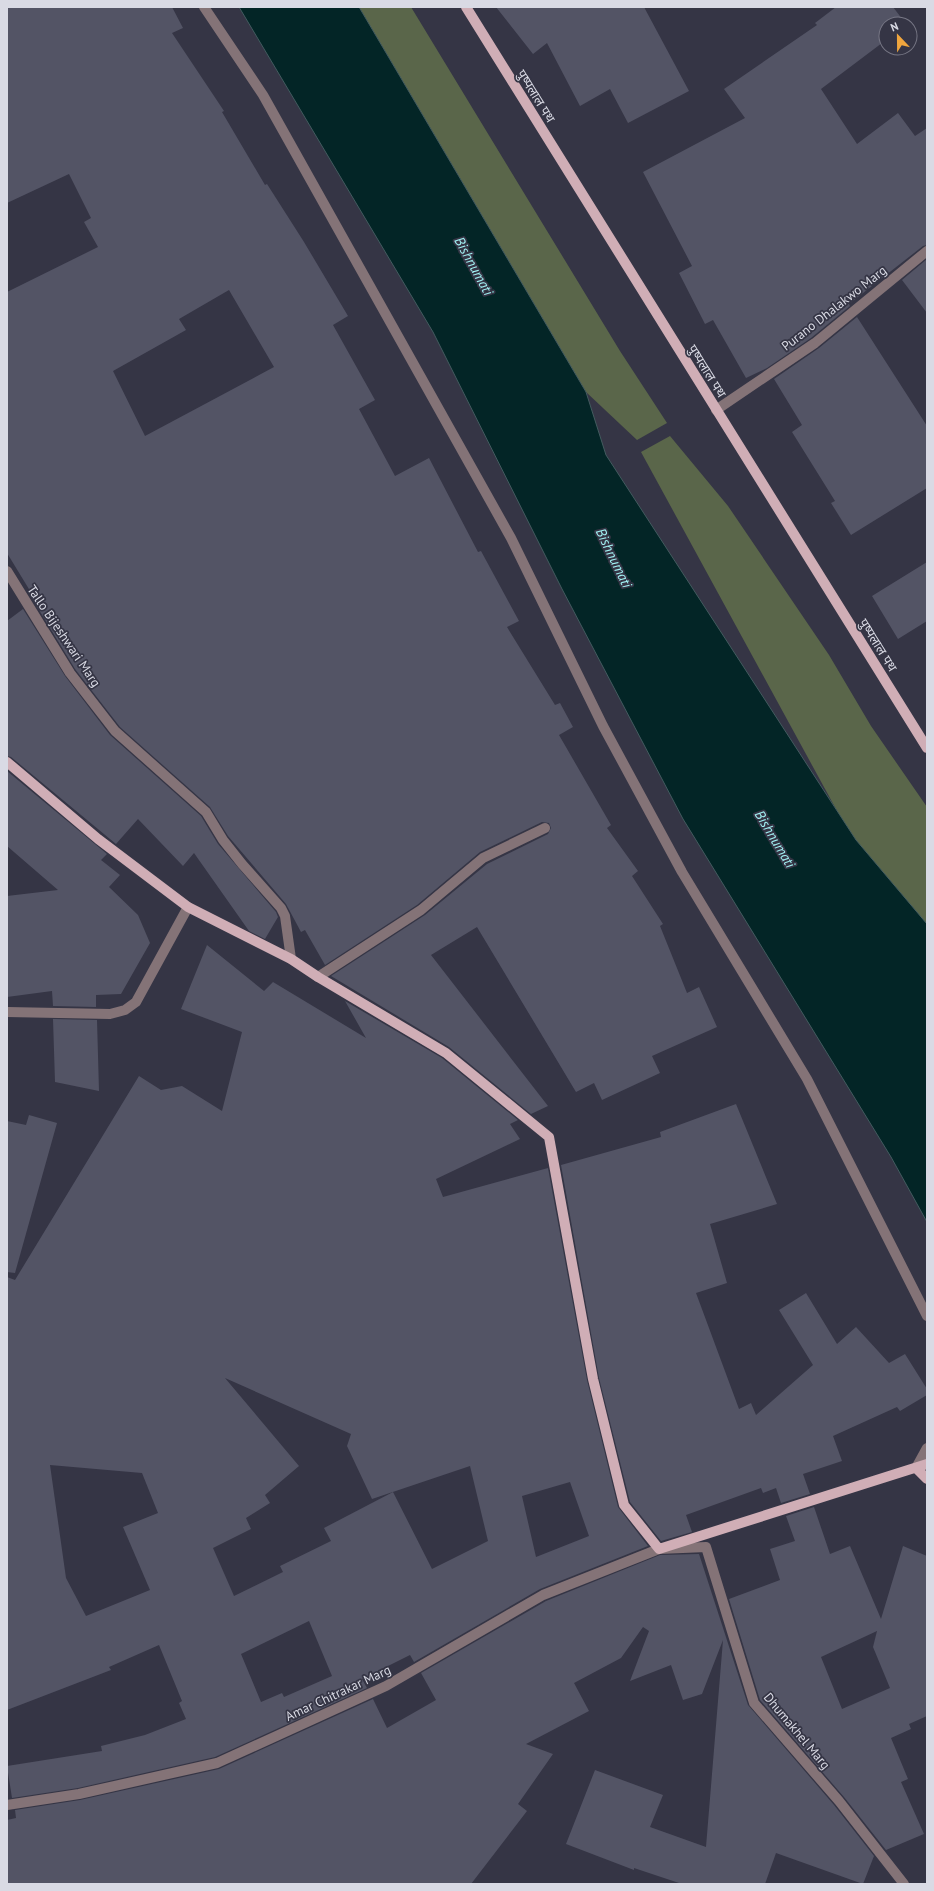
<svg xmlns="http://www.w3.org/2000/svg" width="934" height="1891" font-family="'PT Sans','Noto Sans Devanagari',sans-serif">
	<style>
		.green { fill: #5a664a }
		.water { fill: #032526; stroke: #435b5f }
		.building { fill: #535465; fill-rule: evenodd }
		.lines { fill: none; stroke-linecap: round; stroke-linejoin: round }
		.minor { stroke: #847377; stroke-width: 10 }
		.major { stroke: #d0aeb6; stroke-width: 10 }
		.labels { text-anchor: middle; dominant-baseline: central; stroke-width: 3.5; stroke-linejoin: round; paint-order: stroke }
		.street-label { font-size: 13px; fill: #d9dae4; stroke: #353545 }
		.water-label { font-size: 14px; font-style: italic; fill: #a1f1f3; stroke: #353545 }
	</style>
	<rect width="100%" height="100%" fill="#353545"/>
	<path class="green" d="M359 7H411L620 351 667 423 637 440 586 392Z
		M670 436 728 506 829 655 871 726 927 807V934L860 853 641 452Z"/>
	<path class="water" d="M239 7H359L586 392 606 455 856 840 927 924V1222L891 1157 683 819 562 589 433 332Z"/>
	<path class="building" d="M7 7H172L183 28 172 33 224 111 222 112 265 185 267 184 304 242 348 316 333 325 375 400 359 409 395 476 429 458 478 552 481 551 519 621 507 627 555 705 560 703 573 727 559 735 611 825 607 828 638 871 632 876 663 924 660 926 687 993 699 987 717 1027 652 1056 660 1073 602 1100 594 1083 576 1092 477 927 431 955 548 1106 531 1114 449 1047 331 976 425 915 487 864 548 834 551 828 549 823 542 822 480 852 417 905 325 965 305 930 301 932 286 904 228 836 210 807 120 727 75 669 33 600 35 599 7 553V292L98 247 84 222 91 218 69 174 7 203ZM229 290 274 367 145 436 113 371 186 330 179 319Z
		M496 7H644L689 91 628 123 610 89 580 106 547 43 533 54Z
		M836 7H893L906 24H886V40L821 89 857 144 898 113 915 136 927 128V245L923 246 849 304 850 306 811 338 767 368 746 378 713 320 705 324 679 273 692 266 643 172 745 118 724 89 817 25 815 23Z
		M927 259V313L902 280Z
		M857 317 927 426V488L851 535 831 503 835 501 792 432 802 425 774 379 819 348Z
		M927 562V621L898 639 872 596Z
		M23 609 65 676 110 735 201 816 218 844 276 912 278 917 265 939 249 931 194 853 183 866 138 819 116 844 11 757 7 756V621Z
		M7 771 107 854 101 860 120 875 109 887 138 915 150 943 121 994 96 995V1007L53 1006 52 991 7 997V896L58 890 7 846Z
		M207 945 264 991 273 982 366 1038 345 1001 442 1058 518 1120 510 1124 520 1139 436 1179 443 1197 548 1168 587 1380 618 1507 648 1546 540 1589 414 1662 410 1655 362 1679 367 1688 215 1757 78 1788 12 1798 7 1766 102 1751 101 1746 145 1735 186 1719 179 1703 182 1701 159 1645 109 1667 111 1670 7 1710V1277L15 1280 139 1076 161 1090 182 1086 222 1111 242 1032 181 1009ZM225 1378 351 1434 347 1446 372 1499 470 1466 488 1541 432 1569 393 1492 324 1528 331 1541 280 1566 283 1572 234 1596 213 1548 251 1529 246 1518 270 1503 265 1495 299 1466ZM50 1465 142 1473 158 1513 123 1527 150 1590 86 1616 66 1578ZM570 1482 589 1536 536 1557 522 1496ZM309 1621 332 1676 284 1697 282 1693 261 1702 241 1654Z
		M53 1019 97 1020 99 1091 55 1082Z
		M736 1104 777 1204 710 1224 727 1283 696 1293 739 1409 751 1403 756 1415 813 1365 779 1310 806 1293 837 1344 856 1327 889 1363 905 1354 927 1389V1395L900 1411 897 1407 833 1436 842 1461 803 1474 810 1494 781 1503 776 1488 763 1493 761 1488 686 1515 692 1532 661 1541 630 1502 599 1378 561 1165 661 1137 660 1132Z
		M29 1115 57 1123 15 1273 7 1272V1121L26 1125Z
		M814 1507 830 1554 850 1546 881 1619 903 1546 927 1556V1716L909 1724 911 1729 891 1738 908 1779 901 1782 924 1834 886 1850 844 1797 760 1700 729 1599 780 1580 770 1549 795 1541 786 1516ZM877 1631 873 1647 890 1688 842 1709 821 1657Z
		M699 1554 748 1705 834 1805 874 1856 863 1884 776 1853 765 1884H682L634 1868V1870L566 1844 595 1770 663 1795 650 1827 706 1847 723 1640 702 1694 683 1700 671 1665 630 1681 649 1631 643 1627 621 1658 574 1683 589 1711 526 1744 553 1754 518 1804 527 1811 471 1884H7V1820L16 1818 15 1810 80 1800 219 1769 373 1699 387 1728 436 1700 421 1673 546 1601 660 1555Z"/>
	<g class="lines">
		<path class="minor" d="M204 7 263 95 511 538 603 726 682 872 807 1079 927 1316
			M716 410 815 343 927 251
			M7 571 70 673 115 731 206 812 223 840 242 864 281 908 285 916 291 959
			M318 977 421 910 483 858 545 828
			M7 1012 110 1014 125 1010 136 1002 188 907
			M916 1468 927 1448
			M7 1805 79 1794 217 1763 386 1686 543 1595 659 1549 706 1547 754 1703 839 1801 904 1884"/>
		<path class="major" d="M466 7 927 748
			M7 762 98 839 188 907 291 959 318 977 446 1053 549 1137 593 1379 624 1505 659 1549 927 1464
			M916 1468 927 1479"/>
	</g>
	<g class="labels">
		<g class="street-label">
			<text transform="translate(536 96) rotate(58)">पुष्पलाल पथ</text>
			<text transform="translate(834 308) rotate(-38)">Purano Dhalakwo Marg</text>
			<text transform="translate(707 371) rotate(58)">पुष्पलाल पथ</text>
			<text transform="translate(64 636) rotate(56)">Tallo Bijeshwari Marg</text>
			<text transform="translate(878 645) rotate(58)">पुष्पलाल पथ</text>
			<text transform="translate(338 1693) rotate(-25)">Amar Chitrakar Marg</text>
			<text transform="translate(797 1731) rotate(50)">Dhumakhel Marg</text>
		</g>
		<g class="water-label">
			<text transform="translate(474 266) rotate(61)">Bishnumati</text>
			<text transform="translate(614 558) rotate(64)">Bishnumati</text>
			<text transform="translate(775 839) rotate(59)">Bishnumati</text>
		</g>
	</g>
	<rect width="934" height="1891" fill="none" stroke="#d9dae4" stroke-width="16"/>
	<g transform="translate(898 36) rotate(338)"><circle r="19" fill="#353545" stroke="#777785"/>
	<path d="M0-3L7 15L0 10L-7 15Z" fill="#f0a63e"/>
	<text y="-6" font-size="11" font-weight="bold" text-anchor="middle" fill="#d9dae4">N</text>
	</g>
</svg>
